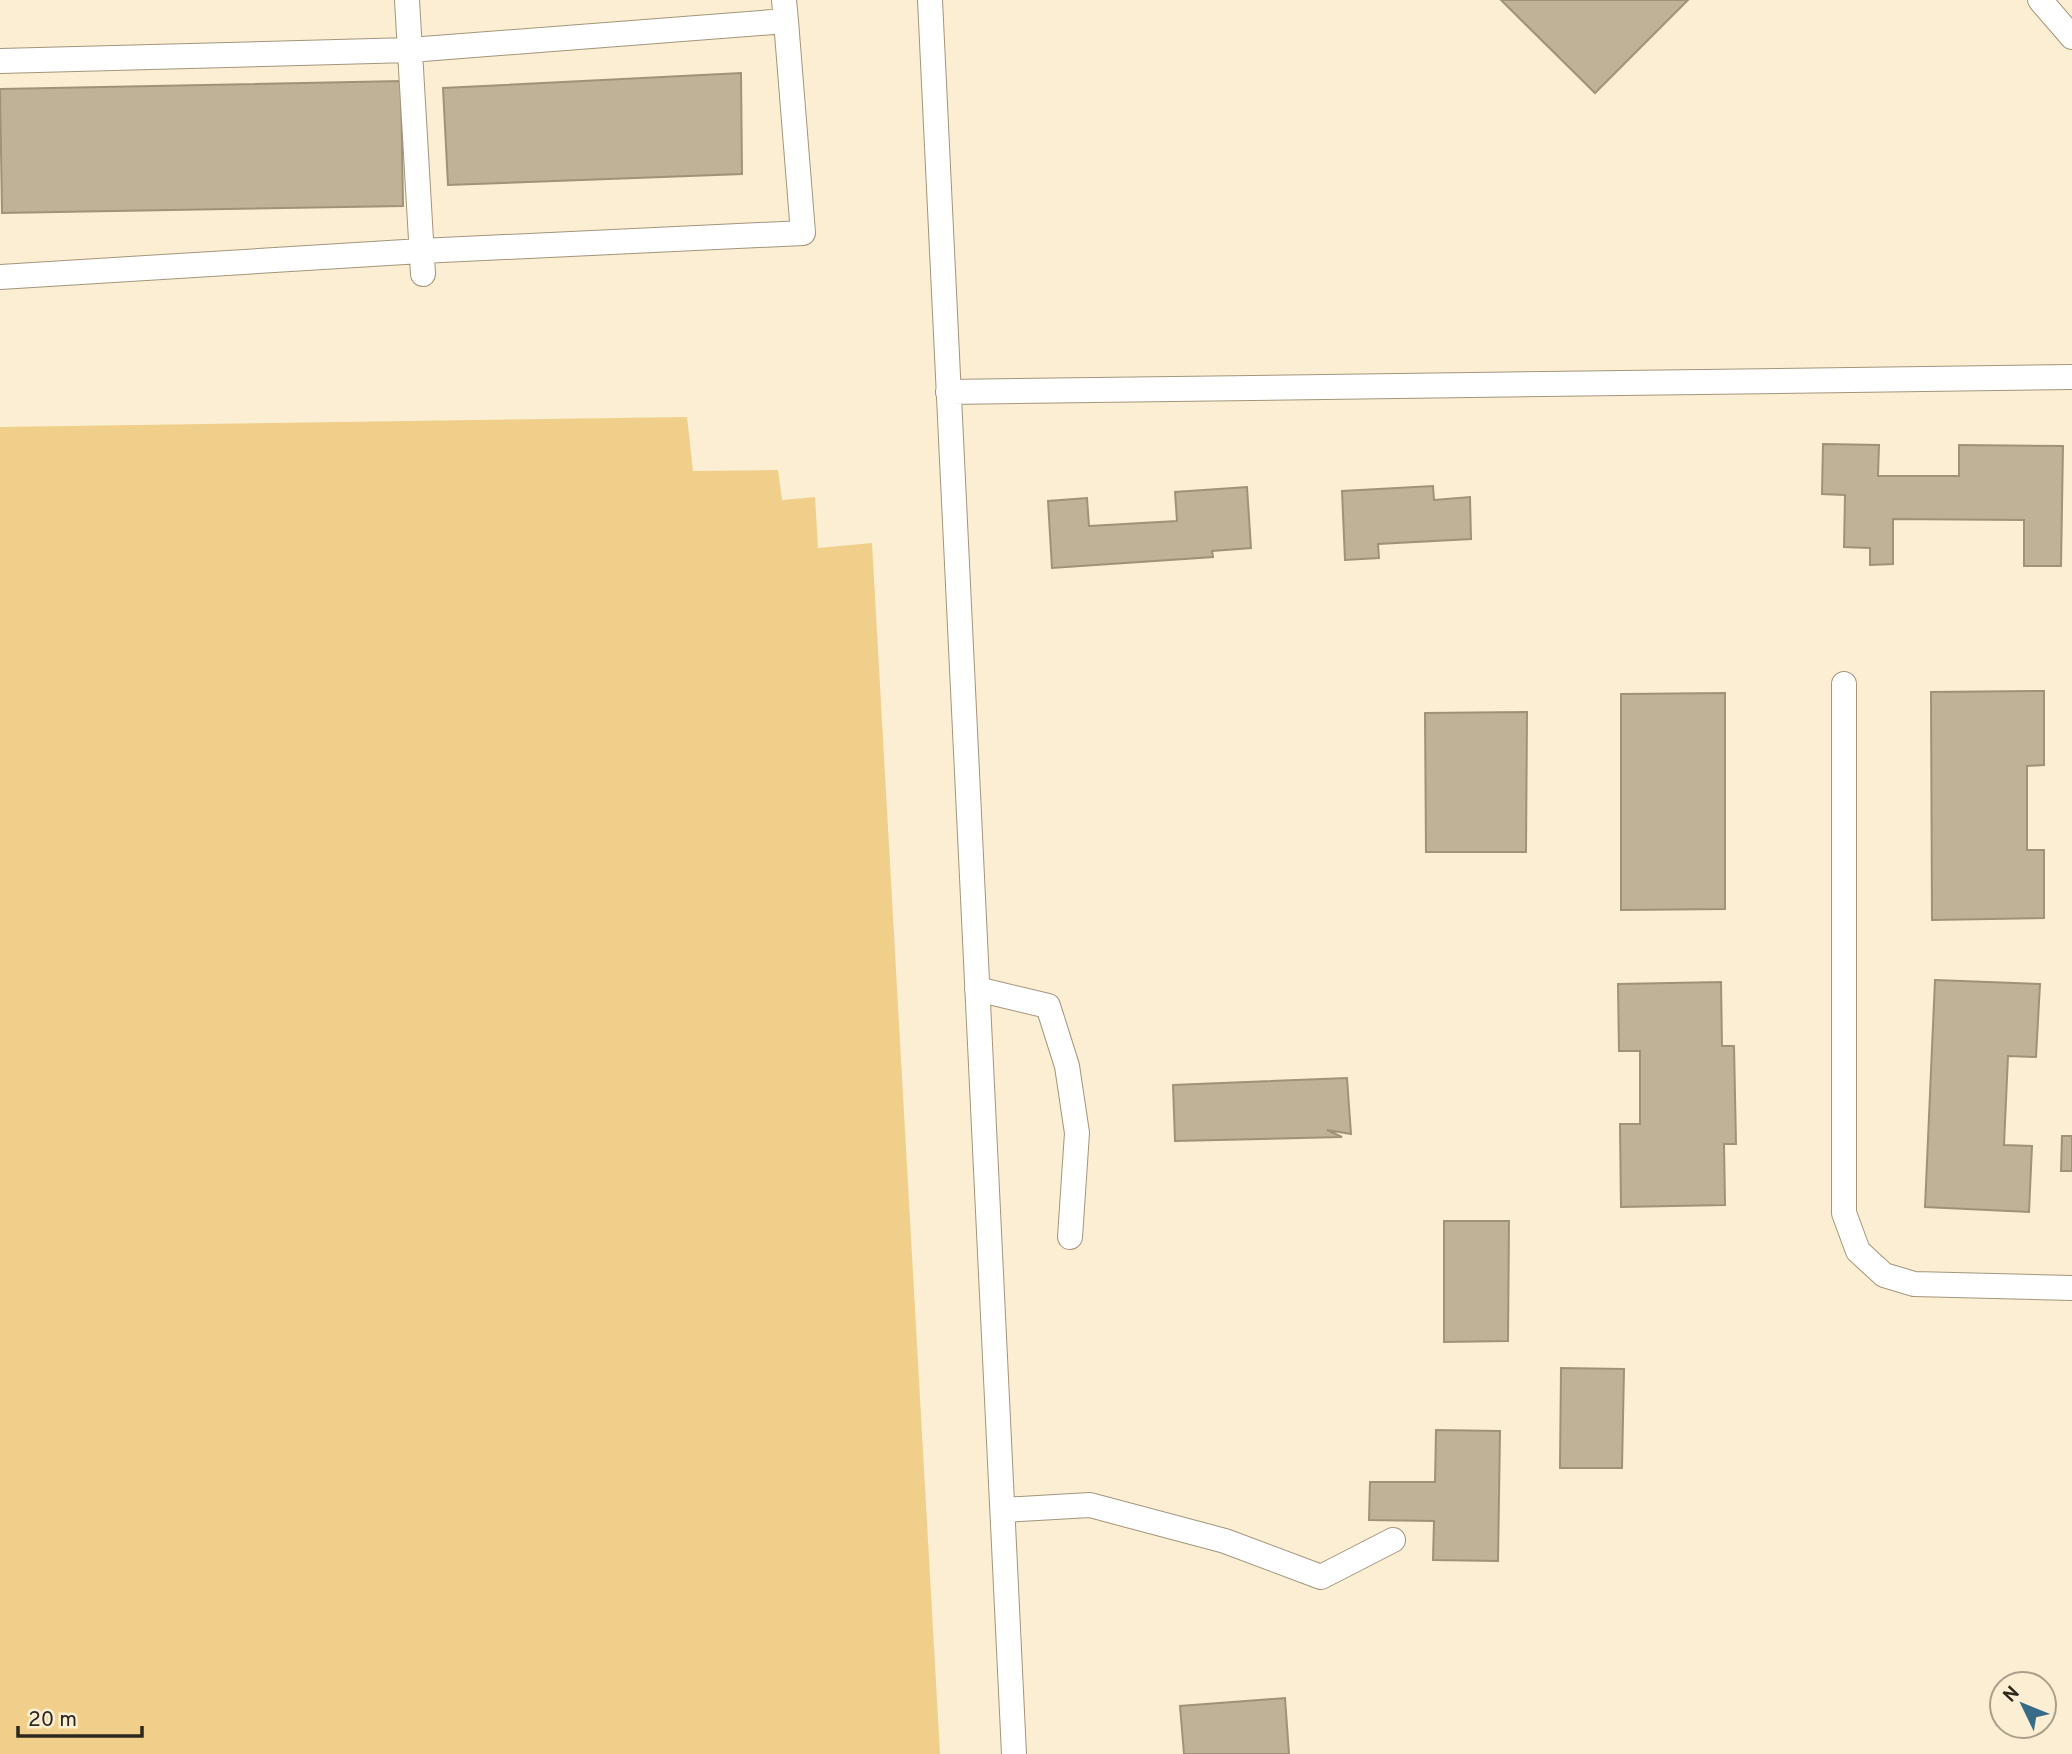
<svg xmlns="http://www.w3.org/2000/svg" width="2072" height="1754" font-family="Overpass,sans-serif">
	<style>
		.green { fill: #f0cf8a }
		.building { fill: #c0b297; stroke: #9f9278; stroke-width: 2 }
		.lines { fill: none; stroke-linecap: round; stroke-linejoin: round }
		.lane-casing { stroke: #a2957b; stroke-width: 26 }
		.lane { stroke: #fff; stroke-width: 24 }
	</style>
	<rect width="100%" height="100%" fill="#fceed2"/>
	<path class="green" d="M687 417 693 471 778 470 782 500 815 497 818 548 872 543 940 1754H0V427Z"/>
	<path class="building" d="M1501 0H1688L1595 93Z
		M741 73 742 174 448 185 443 88Z
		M401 81 403 206 2 213 0 89Z
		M1823 444 1879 445 1878 476H1959V445L2063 446 2061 566H2024V520L1893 519V564L1870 565V548L1844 547 1845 495 1822 494Z
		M1433 486 1434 500 1470 497 1471 539 1378 544 1379 558 1345 560 1342 491Z
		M1247 487 1251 548 1212 551 1213 557 1052 568 1048 501 1087 498 1089 526 1177 521 1175 492Z
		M2044 691V765L2027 766V850H2044V918L1932 920 1931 692Z
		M1725 693V909L1621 910V694Z
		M1527 712 1526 852H1426L1425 713Z
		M1935 980 2040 984 2036 1057 2008 1056 2004 1145 2032 1146 2029 1212 1925 1207Z
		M1721 982 1722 1046H1734L1736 1144H1724L1725 1205 1621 1207 1620 1124H1640V1051H1619L1618 984Z
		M1347 1078 1351 1134 1327 1130 1342 1137 1175 1141 1173 1085Z
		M2062 1136H2072V1171H2061Z
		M1444 1221H1509L1508 1341 1444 1342Z
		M1561 1368 1624 1369 1622 1468H1560Z
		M1436 1430 1500 1431 1498 1561 1433 1560 1434 1521 1369 1520 1370 1482H1435Z
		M1285 1698 1289 1754H1184L1180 1706Z"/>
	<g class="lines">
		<g class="lane-casing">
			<path id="lane" d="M407 0 423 274
				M930 0 1014 1754
				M2040 0 2072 37
				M0 61 410 50 786 21 784 0
				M0 277 421 251 803 233 786 21
				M948 392 2072 377
				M1844 684V1213L1858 1251 1884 1275 1914 1284 2072 1288
				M977 989 1048 1006 1067 1066 1077 1133 1070 1237
				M1003 1510 1090 1505 1225 1541 1321 1577 1393 1540"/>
		</g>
		<use href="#lane" class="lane"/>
	</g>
	<g transform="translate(2023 1705) rotate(313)"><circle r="33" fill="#fceed2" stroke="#a99f8a" stroke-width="2"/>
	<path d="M0-5L12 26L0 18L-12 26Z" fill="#376b87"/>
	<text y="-10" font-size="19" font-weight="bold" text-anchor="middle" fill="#2d281d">N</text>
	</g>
	<path d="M18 1726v10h124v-10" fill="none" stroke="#2d281d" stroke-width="3.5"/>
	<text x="28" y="1726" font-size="21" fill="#2d281d" stroke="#fceed2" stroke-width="5" paint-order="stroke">20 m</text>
</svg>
